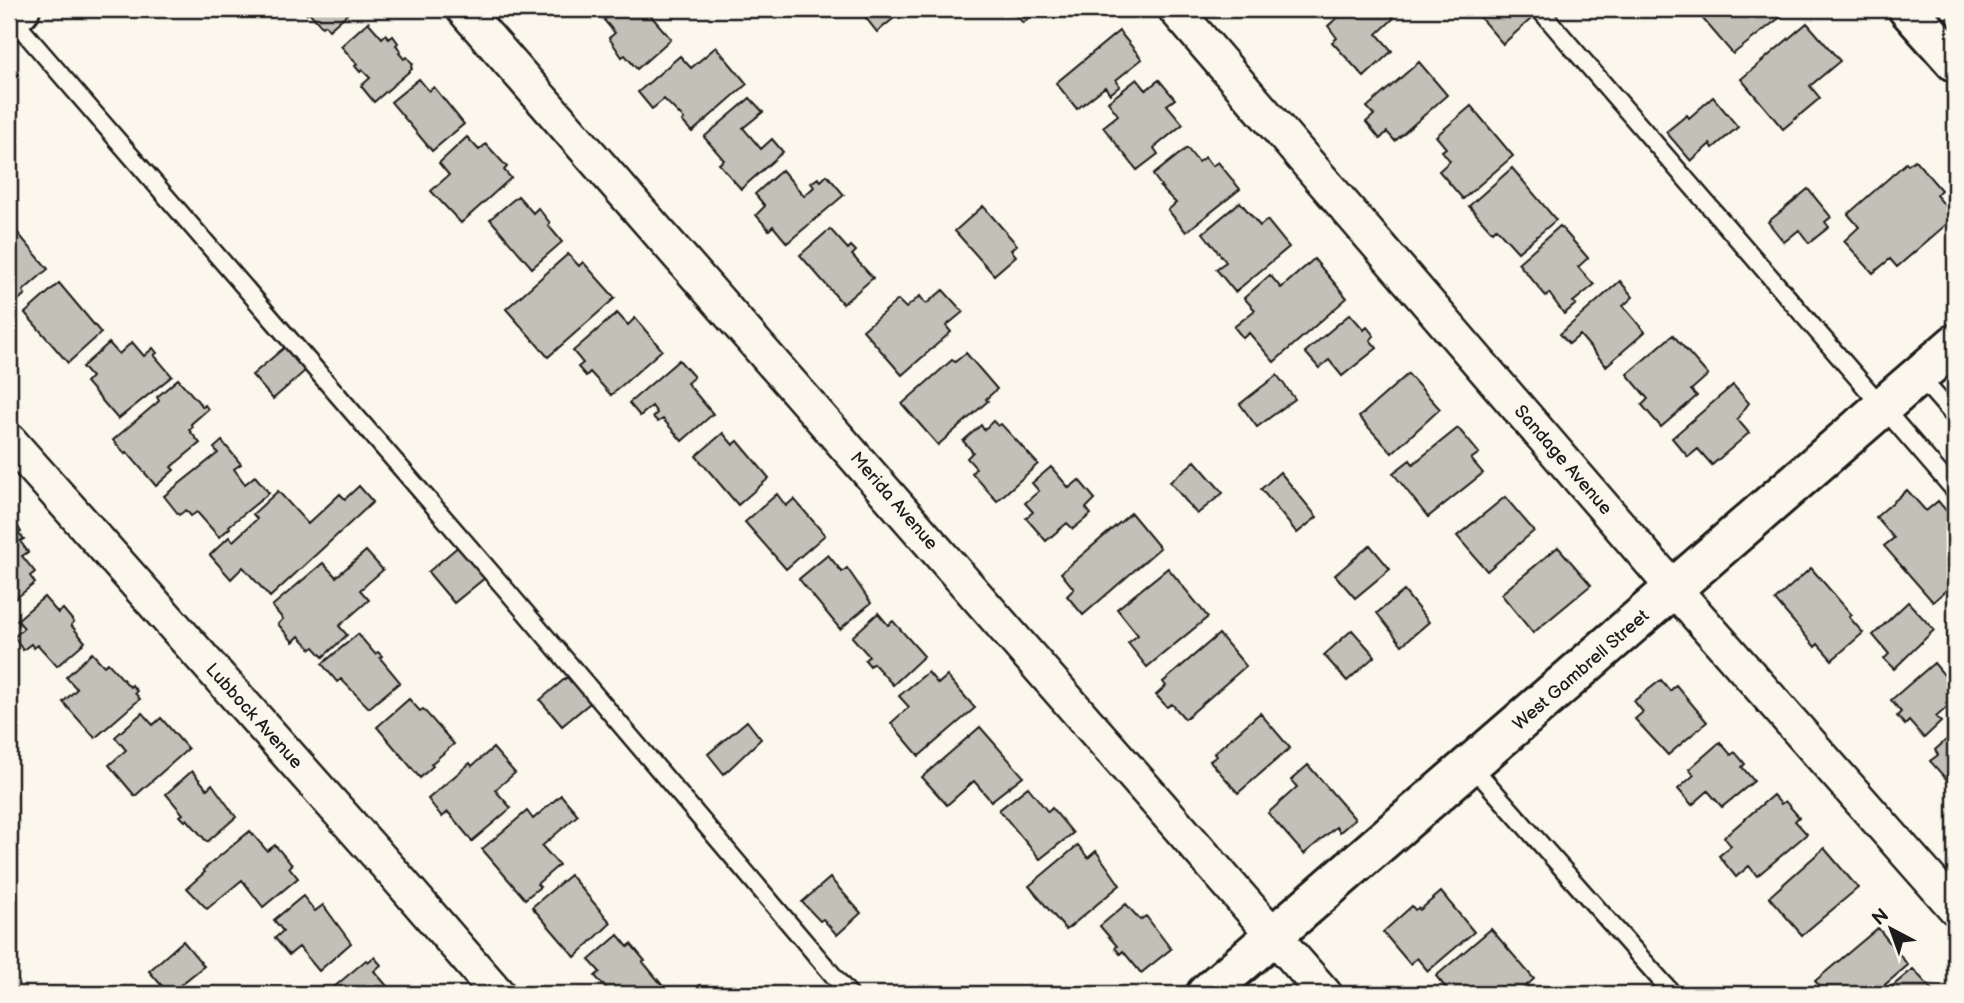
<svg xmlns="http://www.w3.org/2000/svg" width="1964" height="1003" font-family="'Balsamiq Sans',sans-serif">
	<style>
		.building { fill: #c3c0b8; stroke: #1c1c1c; stroke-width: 2 }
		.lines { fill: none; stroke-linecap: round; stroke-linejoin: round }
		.service-casing { stroke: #1c1c1c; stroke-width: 21 }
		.minor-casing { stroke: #1c1c1c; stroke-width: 38 }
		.tertiary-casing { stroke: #1c1c1c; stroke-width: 44 }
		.secondary-casing { stroke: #1c1c1c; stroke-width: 44 }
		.service { stroke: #fbf7ec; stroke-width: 16 }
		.minor { stroke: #fbf7ec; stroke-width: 33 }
		.tertiary { stroke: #fbf7ec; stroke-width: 38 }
		.secondary { stroke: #fbf7ec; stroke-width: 38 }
		.labels { text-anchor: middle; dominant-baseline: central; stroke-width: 5; stroke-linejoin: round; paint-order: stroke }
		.street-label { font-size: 18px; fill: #1c1c1c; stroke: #fbf7ec }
	</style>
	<rect width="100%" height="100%" fill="#fbf7ec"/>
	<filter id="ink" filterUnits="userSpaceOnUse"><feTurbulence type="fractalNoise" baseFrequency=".0143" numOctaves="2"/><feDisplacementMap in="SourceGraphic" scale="14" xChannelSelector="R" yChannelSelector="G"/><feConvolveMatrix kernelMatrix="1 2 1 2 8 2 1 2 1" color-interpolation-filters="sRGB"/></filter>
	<g filter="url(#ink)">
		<path class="building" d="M303 9H353L329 30 325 25 322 27 309 12 307 14Z
			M617 9H645L671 39 637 69 625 55 622 57 609 38 615 33 604 20Z
			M859 9H905L877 32Z
			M1010 9H1040L1023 23Z
			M1347 9H1386L1394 18 1377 34 1392 51 1364 77 1332 42 1337 38 1328 26Z
			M1481 9H1522L1531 19 1503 44 1476 13Z
			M1714 9H1791L1733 54 1703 19Z
			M368 22 382 38 386 34 389 39 393 36 398 43 396 45 401 51 399 53 404 59 407 57 413 64 411 67 412 69 374 102 361 86 370 78 362 70 360 72 355 66 357 64 341 46Z
			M1807 23 1840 61 1810 86 1820 98 1783 129 1741 79Z
			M1119 31 1142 59 1116 80 1120 86 1110 94 1105 87 1077 109 1056 83Z
			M716 47 747 84 692 132 682 121 684 119 664 99 652 109 638 92 680 56 691 68Z
			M1419 62 1447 95 1395 141 1387 132 1380 139 1366 122 1374 115 1367 107Z
			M419 79 429 91 434 87 464 124 432 151 391 102Z
			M1137 79 1146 90 1159 80 1175 99 1167 105 1183 124 1154 148 1158 154 1137 170 1103 127 1118 115 1108 102Z
			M1713 97 1738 127 1713 148 1710 144 1691 161 1666 132 1687 115 1689 118Z
			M750 98 763 112 743 128 761 149 772 139 783 152 741 189 719 164 724 160 704 137Z
			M1471 106 1513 156 1463 199 1439 171 1450 161 1442 151 1446 148 1436 136Z
			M467 137 479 150 486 144 507 167 504 170 511 178 461 223 431 191 449 175 439 163Z
			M1187 148 1198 162 1205 157 1212 166 1218 162 1240 189 1186 232 1168 210 1176 203 1160 187H1162L1153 175Z
			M1915 160 1941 190 1936 195 1955 217 1897 267 1890 259 1873 273 1844 241 1859 227 1848 214 1906 163 1908 165Z
			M1512 168 1556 220 1518 252 1496 228 1492 232 1469 206Z
			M782 170 804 196 814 187 811 183 818 178 821 181 827 175 844 195 787 243 773 226 769 230 756 215 765 206 755 194Z
			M1808 189 1831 217 1825 222 1829 227 1809 243 1799 230 1784 242 1768 222Z
			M518 196 533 213 538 208 550 223 548 225 562 242 532 268 490 219Z
			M1240 202 1260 226 1267 220 1289 247 1235 292 1216 269 1226 262 1203 233Z
			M983 206 1017 245 1011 250 1016 256 994 275 955 231Z
			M11 225 48 269 23 291 25 294 15 303 9 296V227Z
			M1560 226 1588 258 1578 267 1594 285 1573 302 1576 304 1564 314 1549 293 1546 296 1518 263Z
			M830 229 848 249 851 246 856 251 852 255 873 278 843 304 800 255Z
			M568 254 579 266 583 262 615 298 548 357 506 309Z
			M1314 259 1347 298 1274 362 1249 333 1243 338 1234 327 1255 310 1244 298 1270 275 1281 288Z
			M1620 281 1633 297 1623 306 1645 332 1606 366 1580 335 1569 344 1560 334Z
			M59 283 101 333 68 363 25 313Z
			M943 290 963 312 946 326 951 332 902 375 863 330 898 300 906 308 920 296 926 304Z
			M617 313 628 325 635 318 662 350 611 395 590 372 586 376 578 367 583 363 573 351Z
			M1350 314 1364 330 1367 327 1374 336 1370 340 1377 348 1342 376 1329 360 1319 368 1305 352Z
			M1673 335 1708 375 1691 390 1697 396 1661 427 1642 405 1648 399 1627 374Z
			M132 342 144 356 153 348 157 353 154 355 172 376 118 419 86 382 91 377 82 367 109 343 119 354Z
			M285 347 305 371 273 399 252 375Z
			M966 353 997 389 986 399 988 401 938 445 902 404 952 360 955 362Z
			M679 360 694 377 687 383 713 414 682 441 663 419 658 422 653 417 657 413 652 406 640 416 629 403Z
			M1408 374 1440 409 1392 453 1359 417Z
			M1277 375 1295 399 1257 427 1240 404Z
			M178 379 203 407 205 405 208 409 191 424 193 427 189 430 200 443 171 467 174 470 156 486 127 452 125 454 113 440 159 401 157 397Z
			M1733 385 1749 403 1737 419 1749 433 1712 465 1698 449 1688 457 1672 438Z
			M993 421 998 426 1001 424 1038 464 997 501 972 473 976 468 967 458 973 452 963 441 981 425 984 430Z
			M1458 428 1479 453 1471 459 1483 473 1428 517 1393 473 1410 460 1413 464Z
			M723 433 733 445 738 441 769 478 738 505 696 456Z
			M222 441 241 464 234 469 245 484 255 476 269 493 229 526 230 528 219 537 197 512 191 516 186 510 179 515 164 496 218 453 214 448Z
			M1195 461 1223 493 1197 514 1170 482Z
			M1051 467 1069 488 1079 480 1095 499 1086 508 1091 514 1073 529 1067 523 1046 541 1026 518 1033 512 1025 503 1039 491 1032 483Z
			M1280 472 1317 517 1297 533 1261 489Z
			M359 486 373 502 270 597 243 567 231 579 210 555 229 537 233 541 257 519 253 514 278 491 308 524 340 494 345 499Z
			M1907 490 1926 511 1938 501 1955 521V582L1933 602 1884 546 1894 538 1876 517Z
			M777 494 786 506 794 499 825 535 786 569 745 522Z
			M1505 497 1534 531 1487 571 1457 536Z
			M1131 513 1160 548 1083 615 1067 596 1074 589 1061 573Z
			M10 525 13 529 17 525 21 532 19 533 24 539 20 541 28 552 22 556 35 572 30 576 35 583 9 604Z
			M460 545 486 577 454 603 428 572Z
			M1370 545 1390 569 1355 598 1335 575Z
			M1558 547 1591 585 1533 633 1501 594Z
			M366 551 383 570 360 590 369 600 339 626 347 635 323 657 314 647 311 649 299 636 293 642 278 624 283 619 272 606 323 563 336 577Z
			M828 555 842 572 847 568 871 603 840 629 799 579Z
			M1168 568 1208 617 1147 667 1128 643 1138 635 1117 609Z
			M1811 568 1852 615 1849 617 1863 633 1832 660 1818 644 1815 647 1775 600Z
			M1404 591 1429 622 1402 645 1377 613Z
			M44 597 58 613 63 609 74 622 71 625 85 642 57 666 38 645 34 648 31 644 23 650 14 637 24 628 17 620Z
			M1908 602 1934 630 1894 669 1884 659 1889 654 1873 635Z
			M878 613 888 625 893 621 924 656 893 685 873 663 870 666 865 660 869 656 852 637Z
			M1352 630 1375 656 1347 681 1324 655Z
			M358 634 375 654 378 652 382 656 380 658 400 682 369 708 341 679 337 682 322 664Z
			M1219 634 1246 666 1185 719 1172 704 1167 707 1156 695 1166 686 1163 682Z
			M92 653 104 666 108 663 130 687 132 685 137 691 135 693 140 699 95 738 63 702 77 689 66 677Z
			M1934 663 1955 688V700L1936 717 1941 722 1924 738 1909 721 1905 725 1897 716 1901 712 1891 700Z
			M928 672 938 684 947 676 975 708 919 756 891 723 909 707 899 696Z
			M567 677 571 682 577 677 591 694 586 698 590 703 562 726 540 700Z
			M1661 680 1670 691 1676 685 1707 722 1668 755 1635 719 1643 712 1634 701Z
			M409 699 420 711 423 709 454 744 431 764 433 766 420 778 377 727Z
			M142 713 153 725 161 718 188 749 135 796 109 765 126 750 115 737Z
			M1260 713 1290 748 1238 793 1210 761 1217 756 1214 753Z
			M747 721 761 739 724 774 708 754Z
			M980 727 1023 776 991 801 974 781 947 805 922 777Z
			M1955 732V789L1930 761 1938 755 1935 750Z
			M1720 742 1731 755 1735 752 1745 764 1742 767 1754 781 1722 807 1708 791 1692 805 1678 789 1694 775 1689 769Z
			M493 748 515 773 495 790 511 808 472 841 448 812 442 817 428 799 470 763 472 766Z
			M1308 765 1355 819 1340 832 1336 827 1304 854 1268 813 1297 787 1291 780Z
			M192 771 207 789 212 784 236 817 207 842 187 819 185 821 180 816 183 814 166 794Z
			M1028 787 1048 812 1052 808 1073 833 1040 859 999 810Z
			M561 795 578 815 542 846 559 865 537 884 540 887 525 899 482 849 527 811 533 819Z
			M1773 795 1781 804 1785 801 1799 817 1795 821 1807 834 1757 876 1749 866 1736 877 1719 856 1731 846 1724 837Z
			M250 831 267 851 275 845 292 865 289 867 298 878 263 907 242 880 207 909 187 888 205 872 203 870Z
			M1078 845 1088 858 1096 851 1120 885 1066 930 1029 886Z
			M1824 848 1858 888 1802 935 1769 897Z
			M570 875 611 923 575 957 532 907Z
			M830 878 861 913 837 935 823 919 820 921 802 902Z
			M1441 892 1474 932 1428 971 1417 958 1410 964 1383 932 1412 906 1415 910 1418 908 1420 910Z
			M303 896 315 911 323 905 351 943 319 971 299 947 289 955 275 938 283 931 274 920Z
			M1126 904 1140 920 1146 916 1171 949 1141 973 1123 951 1120 954 1115 948 1117 946 1100 926Z
			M1878 928 1908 965 1874 994H1827L1815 981Z
			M1491 929 1534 979 1517 994H1471L1466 988 1459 994H1451L1436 976Z
			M618 935 628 947 631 944 645 961 643 962 662 985 652 994H611L595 976 600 972 589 960Z
			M183 941 204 966 169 994 149 971Z
			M374 957 381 965 374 971 394 994H340L334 987 366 960 368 962Z
			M1913 969 1935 993 1883 994Z
			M700 985 708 994H682L690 987 693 991Z"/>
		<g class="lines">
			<g class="service-casing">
				<path id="service" d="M1539 9 1955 491
					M11 17 508 592 849 994
					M1919 376 1955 417
					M1471 765 1673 994"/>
			</g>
			<g class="minor-casing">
				<path id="minor" d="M463 9 1325 994
					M1175 9 1674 589 1955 908
					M9 440 396 876 498 994"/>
			</g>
			<g class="tertiary-casing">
				<path id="tertiary" d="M1206 994 1955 344"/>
			</g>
			<g class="secondary-casing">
				<path id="secondary" d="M1908 9 1955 62
					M9 19 20 9"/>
			</g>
			<use href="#service" class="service"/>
			<use href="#minor" class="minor"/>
			<use href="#tertiary" class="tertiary"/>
			<use href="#secondary" class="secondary"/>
		</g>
	</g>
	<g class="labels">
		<g class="street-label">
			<text transform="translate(1563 460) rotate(49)">Sandage Avenue</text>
			<text transform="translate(894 501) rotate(49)">Merida Avenue</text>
			<text transform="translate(1581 670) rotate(-41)">West Gambrell Street</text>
			<text transform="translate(254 716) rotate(48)">Lubbock Avenue</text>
		</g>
	</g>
	<rect width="1964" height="1003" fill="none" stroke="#fbf7ec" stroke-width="35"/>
	<rect x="18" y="18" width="1929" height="968" fill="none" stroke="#1c1c1c" stroke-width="2.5" filter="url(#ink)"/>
	<g transform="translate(1891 929) rotate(319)" stroke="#fbf7ec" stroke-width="5" paint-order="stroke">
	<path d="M0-5L12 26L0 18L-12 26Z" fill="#1c1c1c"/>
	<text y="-10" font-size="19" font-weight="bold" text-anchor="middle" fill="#1c1c1c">N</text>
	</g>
</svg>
